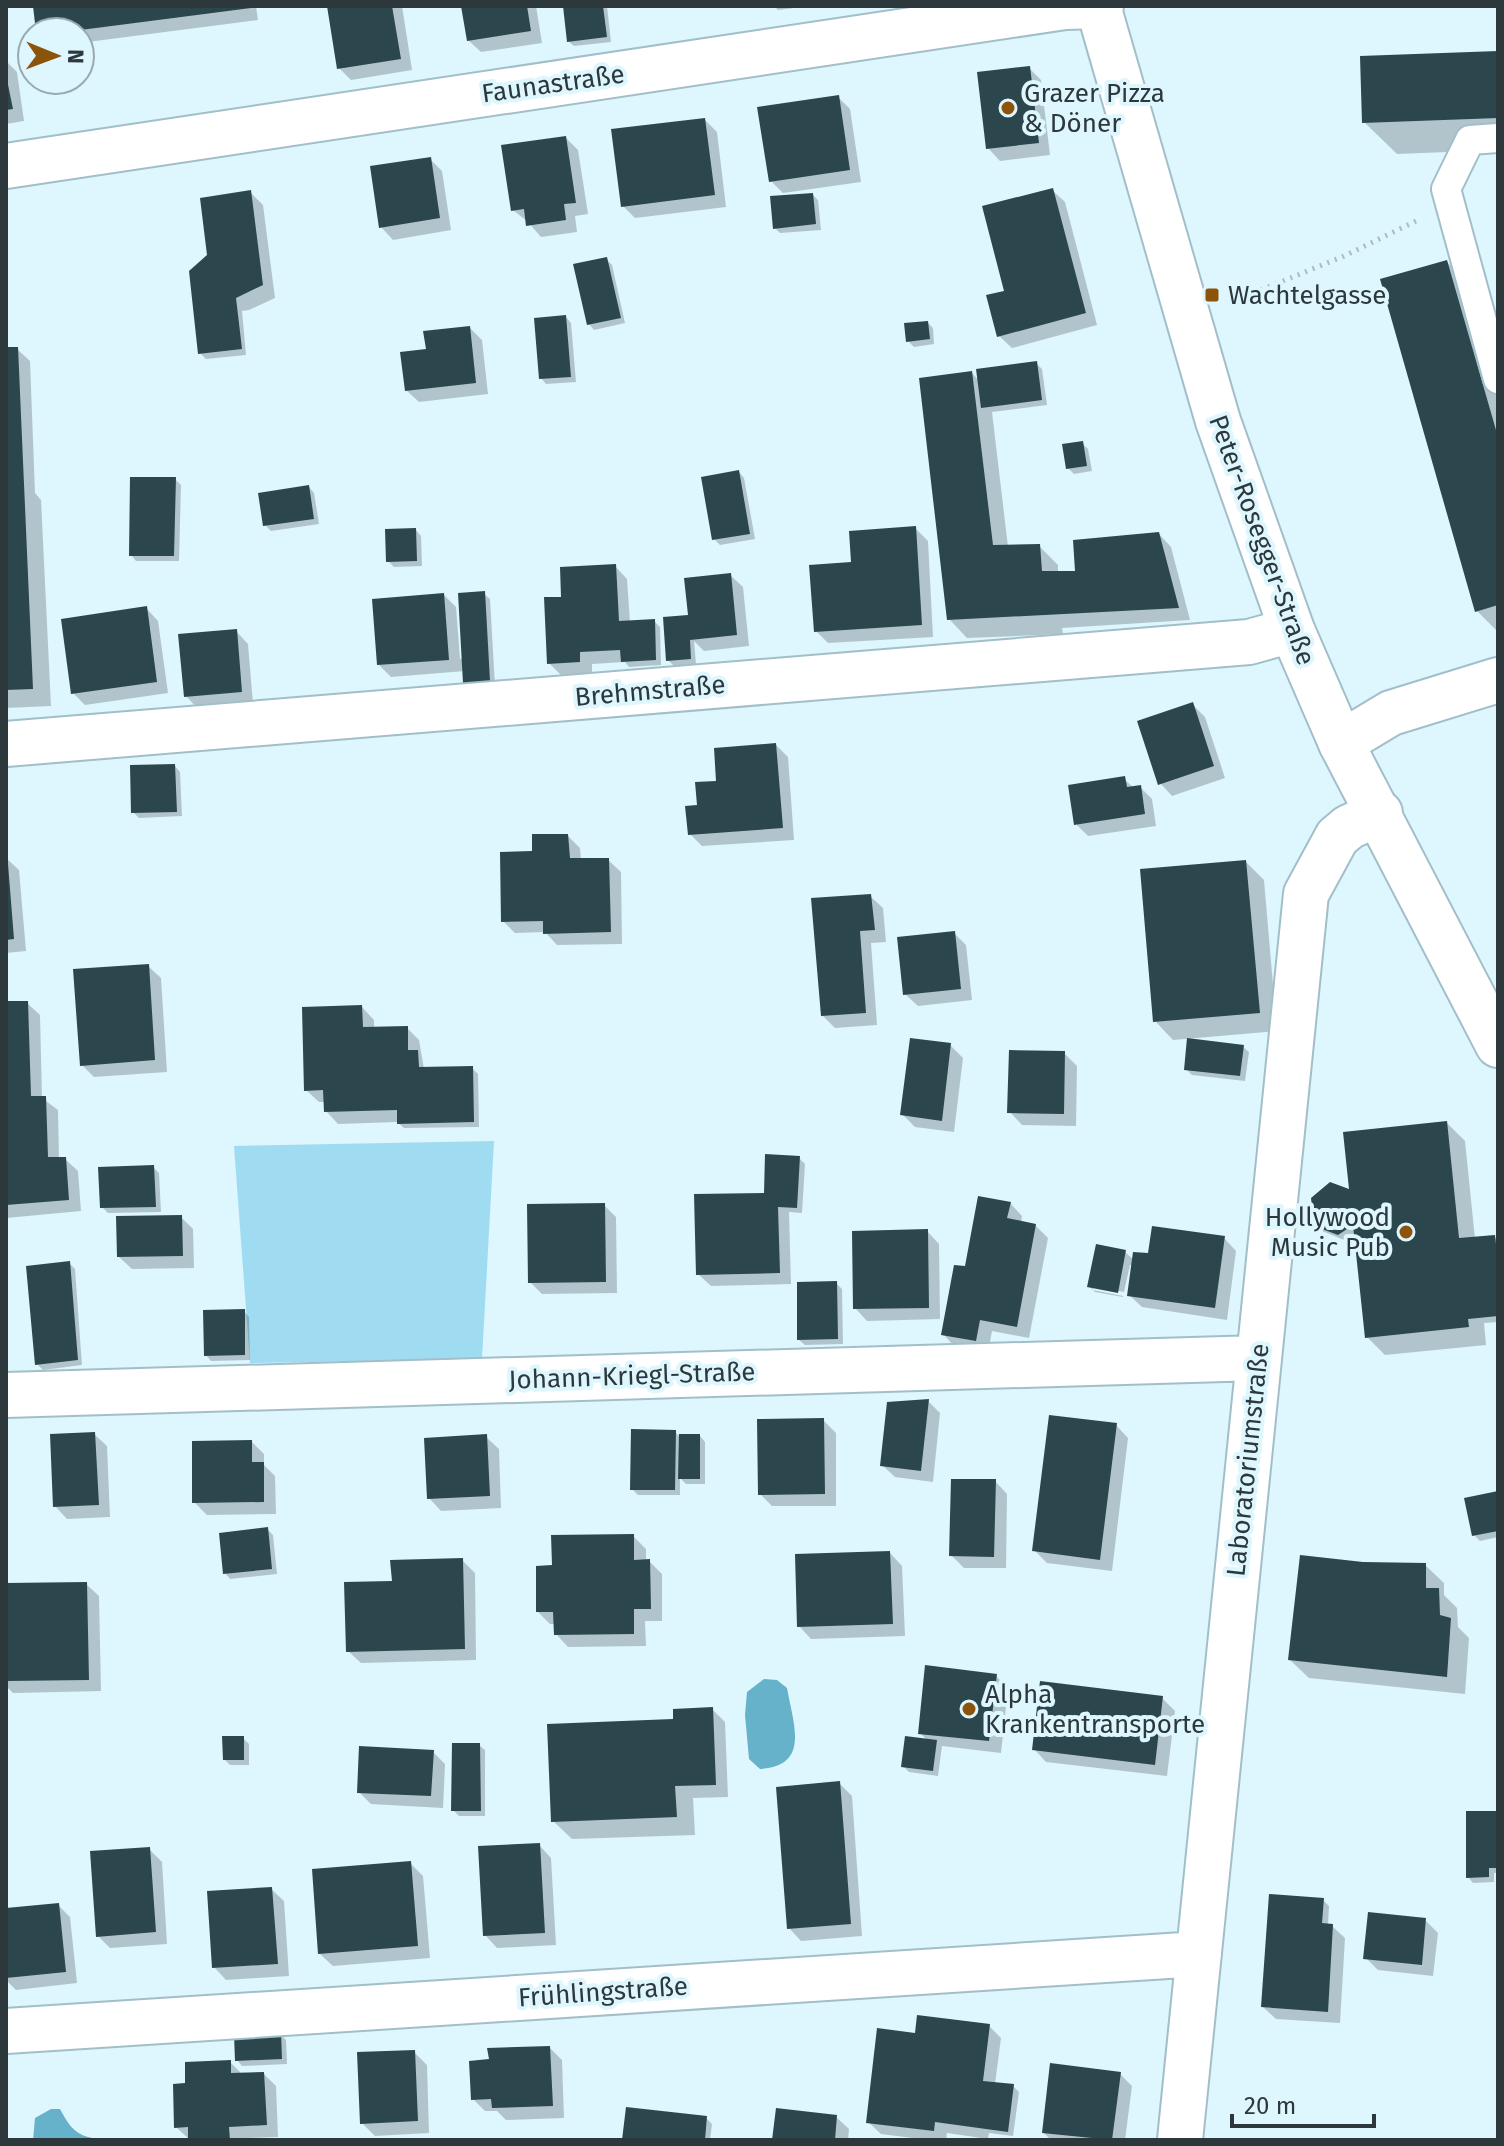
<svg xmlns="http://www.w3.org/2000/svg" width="1504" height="2146" font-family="'Fira Sans',sans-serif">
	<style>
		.green { fill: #a0dcf1 }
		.water { fill: #66b2cb }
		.shadow { fill: #0003 }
		.building { fill: #2c464e }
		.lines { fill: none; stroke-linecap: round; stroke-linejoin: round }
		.lane-casing { stroke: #a2bfc9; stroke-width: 32 }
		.street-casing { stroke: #a2bfc9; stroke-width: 48 }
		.secondary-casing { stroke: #a2bfc9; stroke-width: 48 }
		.path { stroke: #a8bdc4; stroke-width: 5; stroke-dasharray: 2 6; stroke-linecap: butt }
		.lane { stroke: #fff; stroke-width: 28 }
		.street { stroke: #fff; stroke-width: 44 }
		.secondary { stroke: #fff; stroke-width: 44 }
		.poi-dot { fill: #8c530b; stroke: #def6fe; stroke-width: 3 }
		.labels { text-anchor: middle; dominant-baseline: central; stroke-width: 8; stroke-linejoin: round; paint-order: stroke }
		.street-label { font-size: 26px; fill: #2c383c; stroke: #def6fe }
		.poi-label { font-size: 26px; fill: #2c383c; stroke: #def6fe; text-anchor: start }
	</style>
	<rect width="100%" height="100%" fill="#def6fe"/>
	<path class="green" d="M494 1141 482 1359 250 1363 234 1146Z"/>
	<path class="water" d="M764 1679 777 1680 787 1688C793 1723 811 1766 760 1769L749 1759 745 1715 747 1692Z
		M51 2109H60C67 2122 73 2133 88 2137 97 2140 105 2136 115 2140H33L35 2118Z"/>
	<path class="shadow" d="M35 6H256L258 20 80 43V32H38Z
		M330 6H402L412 70 351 80 339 68Z
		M463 6H536L542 43 481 52 468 40Z
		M565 6H607L611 42 574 46 568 41Z
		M774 6H810L778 10Z
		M1498 53V150L1397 154 1364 122Z
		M6 61 17 72 24 121 6 124Z
		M1029 68 1041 80 1050 155 1000 161 988 148Z
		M838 97 850 109 861 182 783 193 771 181Z
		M705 120 717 132 726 207 635 218 623 206Z
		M566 138 578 150 588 214 575 216 577 232 541 237 528 222 513 210Z
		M430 159 442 171 451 230 393 240 381 227Z
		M1052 190 1065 202 1097 325 1012 348 999 336 1006 292Z
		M251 193 263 205 275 298 249 310 242 311 246 355 206 359 200 353 209 256Z
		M813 195 818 200 821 230 780 233 775 228Z
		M606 259 612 265 625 323 594 330 589 324Z
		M1447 262 1479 294 1498 361V632L1477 611Z
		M566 317 571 323 576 382 546 384 541 378Z
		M928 323 933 328 934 344 914 347 908 341Z
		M470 328 482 340 488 394 419 402 406 390 428 351Z
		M6 349H17L30 361 35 493 41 500 51 706 6 708Z
		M1036 363 1042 369 1047 405 992 412 1008 547 1039 546 1058 565V573H1077L1159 534 1171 547 1190 620 1062 628 1063 634 967 638 949 619 972 373 980 382Z
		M1082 443 1088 449 1092 471 1074 474 1068 468Z
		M739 472 744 478 755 539 720 545 714 539Z
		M175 479 181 485 179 561H136L131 555Z
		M309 487 314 493 319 524 271 531 265 525Z
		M915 528 928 541 933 637 828 643 816 631 853 564Z
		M416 530 421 536 422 566 394 567 388 561Z
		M615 566 627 579 630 622 654 621 660 627 661 665 629 667 625 662 592 664V674L561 675 549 663Z
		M730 575 743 587 749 646 704 651 694 641 696 664 674 666 668 660 690 617Z
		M484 594 490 599 495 686 471 687 465 682V671L391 677 379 665 444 595 456 607 460 659 464 658Z
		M146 608 158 621 168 693 85 705 73 693Z
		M236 631 248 644 253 704 198 709 186 696Z
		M1193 705 1205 717 1225 778 1172 796 1160 783Z
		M776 745 788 757 794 840 702 846 690 834 699 807Z
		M175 766 180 772 182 816 139 818 133 812Z
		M1124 779 1134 788 1140 787 1152 799 1156 826 1088 836 1076 824Z
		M568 836 580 848 581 860H608L621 872 622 944 557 945 545 932 515 933 503 921 534 853Z
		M6 858 19 870 26 951 6 953Z
		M1246 862 1264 880 1277 1031 1173 1040 1155 1021Z
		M870 896 883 908 886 942 871 943 877 1025 835 1028 823 1016Z
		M954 933 966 945 972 1000 918 1006 905 994Z
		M148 966 161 978 167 1072 94 1077 82 1065Z
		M6 1003H27L40 1015 42 1098 58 1110 59 1159H65L78 1171 81 1211 6 1218Z
		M362 1007 374 1020V1029L407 1028 419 1040 424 1069 472 1068 478 1074 479 1127 404 1128 397 1122 338 1124 326 1111 325 1102H319L306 1090Z
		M950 1045 963 1058 954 1132 915 1127 902 1114Z
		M1243 1047 1249 1052 1245 1081 1192 1075 1186 1069Z
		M1064 1053 1077 1066 1076 1126 1022 1125 1010 1112Z
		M1447 1123 1465 1141 1475 1239 1494 1237 1498 1241V1322L1484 1323 1486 1345 1385 1355 1367 1337 1356 1233 1344 1240 1322 1231 1316 1225 1351 1191Z
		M799 1158 805 1164 802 1213 789 1212 791 1284 711 1286 698 1274 769 1196Z
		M153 1167 159 1173 161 1212 108 1213 102 1207Z
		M1010 1203 1022 1216 1021 1223 1035 1225 1048 1238 1029 1338 992 1331 988 1353 955 1347 943 1334 966 1269Z
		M604 1205 616 1217 617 1293 542 1294 530 1282Z
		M181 1217 193 1229 194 1268 132 1269 119 1257Z
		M927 1231 939 1244 940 1319 867 1321 855 1308Z
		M1224 1238 1236 1251 1227 1320 1142 1307 1129 1295 1133 1265H1130L1124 1292 1093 1286V1290L1089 1286 1125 1252 1134 1260Z
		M69 1263 75 1269 82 1365 43 1370 37 1364Z
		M836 1283 842 1289 843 1344 805 1345 799 1340Z
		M1093 1290 1123 1296V1297L1095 1292Z
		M244 1311 249 1317 250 1360 211 1361 206 1355Z
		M928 1401 940 1413 933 1482 895 1477 882 1465Z
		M823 1420 836 1433V1506H772L760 1494Z
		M1116 1425 1128 1438 1112 1571 1047 1563 1034 1550Z
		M675 1432 679 1436H700L705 1442V1484H686L680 1478V1495H638L632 1489Z
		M94 1434 107 1446 110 1517 67 1519 55 1506Z
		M486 1437 499 1449 501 1508 441 1511 429 1498Z
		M252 1442 264 1454V1465L275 1476 276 1514 207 1515 194 1502Z
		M995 1481 1007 1494 1006 1568H964L951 1555Z
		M1498 1493V1537L1480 1541 1474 1535Z
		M268 1530 273 1535 277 1574 230 1579 225 1573Z
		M633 1536 646 1549V1562L649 1561 662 1574V1621H645L646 1646 568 1647 556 1634 555 1624H550L538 1612 554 1567Z
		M890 1553 902 1566 905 1636 811 1639 799 1626Z
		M462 1560 475 1573 476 1660 361 1663 348 1651 394 1583Z
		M1362 1564 1425 1565 1444 1583V1595L1457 1608 1458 1627 1469 1638 1465 1694 1309 1678 1290 1660Z
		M86 1584 99 1596 101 1691 13 1693 6 1686V1585Z
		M996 1676 1008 1688 1001 1753 942 1746 938 1776 909 1772 903 1766 928 1741 920 1733Z
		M1162 1698 1175 1711 1167 1776 1046 1762 1034 1749Z
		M712 1709 725 1722 728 1797 693 1798 695 1835 572 1839 553 1821 675 1721Z
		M243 1738 249 1744V1765H230L224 1759Z
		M479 1745 485 1750V1816H459L453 1810Z
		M433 1752 445 1764 443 1808 371 1804 359 1792Z
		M839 1783 852 1796 862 1936 801 1941 789 1928Z
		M1498 1813V1873H1494V1882L1473 1883 1468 1877Z
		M539 1845 551 1858 556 1945 497 1948 485 1935Z
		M149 1849 162 1862 167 1944 110 1948 98 1936Z
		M410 1863 423 1876 430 1958 333 1966 320 1954Z
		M271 1889 284 1901 289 1976 226 1980 214 1967Z
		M1323 1900 1329 1906 1328 1925 1332 1926 1345 1938 1340 2023 1276 2019 1263 2007Z
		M58 1905 70 1917 77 1983 16 1990 6 1980V1910Z
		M1425 1920 1438 1933 1433 1976 1378 1970 1366 1958Z
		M989 2026 1001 2038 995 2084 1013 2086 1019 2092 1013 2136 989 2133 988 2139 947 2133 946 2140H928L881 2134 868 2122 917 2035Z
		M280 2034 286 2040 287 2064 242 2066 237 2060Z
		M550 2048 562 2060 564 2118 506 2120 497 2111H485L473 2099 491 2061Z
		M414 2052 427 2065 429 2133 375 2136 362 2123Z
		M230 2062 243 2075 264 2074 276 2086 278 2137 190 2140 176 2127 187 2085Z
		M1120 2074 1132 2086 1125 2140H1051L1044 2133Z
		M836 2117 849 2129 848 2140H774Z
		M706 2118 712 2124 710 2140H624Z"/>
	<path class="building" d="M33 6H251V8L65 32H36Z
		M327 6H392L401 59 337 69Z
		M461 6H527L531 31 467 41Z
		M563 6H603L607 37 567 42Z
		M1498 51V118L1362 123 1360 56Z
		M1030 66 1039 143 986 149 977 72Z
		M6 75 13 109 6 110Z
		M839 95 850 170 769 182 757 107Z
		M705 118 715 195 621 207 611 129Z
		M566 136 576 203 564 204 566 220 526 226 524 209 511 211 501 145Z
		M431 157 440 218 379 228 370 166Z
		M1053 188 1086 313 997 337 986 295 1004 291 982 206Z
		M251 190 263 285 236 298 242 349 198 354 189 271 207 255 200 198Z
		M813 193 816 224 773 229 770 196Z
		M607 257 621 318 587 325 573 264Z
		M1447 260 1498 437V605L1475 612 1380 279Z
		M566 315 571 377 539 379 534 318Z
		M928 321 930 339 906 342 904 323Z
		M470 326 476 383 405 391 400 352 426 349 423 331Z
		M6 347H18L33 689 6 690Z
		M1037 361 1042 400 981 408 976 369Z
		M972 371 993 545 1040 544 1042 571H1075L1073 540 1159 532 1179 608 947 620 919 378Z
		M1083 441 1087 466 1066 469 1062 444Z
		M739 470 750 534 712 540 701 477Z
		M130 477H176L174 556H129Z
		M309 485 314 519 263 526 258 493Z
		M916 526 922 625 814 632 809 565 851 562 849 531Z
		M416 528 417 561 386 562 385 529Z
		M616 564 619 621 655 619 656 660 621 662 620 650 580 652V662L547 664 544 597H561L560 567Z
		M731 573 737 635 690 640 691 659 666 661 663 617 688 615 684 578Z
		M485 591 490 681 463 683 458 593Z
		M444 593 449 660 377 665 372 599Z
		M147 606 157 682 71 694 61 619Z
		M237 629 242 692 184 697 178 634Z
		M1193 702 1214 766 1158 785 1137 721Z
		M776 743 783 828 688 835 685 806 697 805 695 782 716 781 714 748Z
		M175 764 177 812 131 813 130 765Z
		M1125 776 1127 787 1141 785 1145 814 1074 825 1068 785Z
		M532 834H568L570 858H609L611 932 543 934V921L501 922 500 852 532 851Z
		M1246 860 1260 1013 1153 1022 1140 869Z
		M6 864H8L14 939 6 940Z
		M871 894 875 930 860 931 866 1013 821 1016 811 898Z
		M955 931 961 989 903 995 897 937Z
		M149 964 155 1060 80 1066 73 969Z
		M6 1001H28L31 1096H46L48 1157H66L69 1200 6 1205Z
		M362 1005 363 1027 408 1026V1050H418L419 1067 473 1066 474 1122 397 1124V1110L324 1112 323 1090 304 1091 302 1007Z
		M910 1038 951 1043 942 1121 900 1115Z
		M1187 1038 1244 1045 1240 1076 1184 1070Z
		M1009 1050 1065 1051 1064 1114 1007 1113Z
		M1447 1121 1459 1238 1495 1235 1498 1263V1316L1468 1319 1469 1327 1365 1338 1353 1225 1338 1235 1314 1226 1311 1198 1330 1182 1349 1189 1343 1132Z
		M765 1154 800 1156 797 1208 778 1207 780 1273 696 1275 694 1194 764 1193Z
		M154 1165 156 1207 100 1208 98 1167Z
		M978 1196 1011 1202 1007 1218 1036 1224 1017 1327 980 1320 976 1341 941 1335 954 1265 965 1266Z
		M605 1203 606 1282 528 1283 527 1204Z
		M182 1215 183 1256 117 1257 116 1216Z
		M1152 1226 1225 1236 1215 1308 1127 1296 1133 1252 1148 1253Z
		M928 1229 929 1308 853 1309 852 1231Z
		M1096 1244 1126 1250 1118 1293 1087 1287Z
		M70 1261 78 1360 35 1365 26 1266Z
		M837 1281 838 1339 797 1340V1282Z
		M245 1309V1355L204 1356 203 1310Z
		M929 1399 921 1471 880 1466 887 1402Z
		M1049 1415 1117 1423 1100 1560 1032 1551Z
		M824 1418 825 1494 758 1495 757 1419Z
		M631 1429 676 1430 675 1490H630Z
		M95 1432 99 1505 53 1507 50 1434Z
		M487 1434 490 1496 427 1499 424 1438Z
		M679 1434H700V1479H678Z
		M252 1440V1462H264V1502L192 1503V1441Z
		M951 1479H996L994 1557 949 1556Z
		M1498 1491V1531L1472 1536 1464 1498Z
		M268 1527 272 1569 223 1574 219 1533Z
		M634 1534V1560L650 1559 651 1609H634V1634L554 1635 553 1612H536V1566L552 1565 551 1535Z
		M890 1551 893 1624 797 1627 795 1554Z
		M1300 1555 1363 1562 1426 1563V1588H1439L1440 1615 1451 1618 1447 1677 1288 1660Z
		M463 1558 465 1649 346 1652 344 1582 392 1581 390 1560Z
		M87 1582 89 1680 6 1681V1583Z
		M925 1665 997 1674 989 1741 918 1734Z
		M1040 1681 1163 1696 1155 1765 1032 1750Z
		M713 1707 716 1785 675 1786 677 1817 551 1822 547 1724 673 1719V1709Z
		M222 1736H244V1760H223Z
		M905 1736 937 1740 933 1771 901 1767Z
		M452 1743H480L481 1811H451Z
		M359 1746 434 1750 431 1796 357 1793Z
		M840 1781 851 1924 787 1929 776 1787Z
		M1466 1811H1498V1868H1489V1877L1466 1878Z
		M540 1843 545 1933 483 1936 478 1846Z
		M150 1847 156 1932 96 1937 90 1851Z
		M411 1861 418 1946 318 1954 312 1869Z
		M272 1887 278 1964 212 1968 207 1891Z
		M1269 1894 1324 1898 1322 1923 1333 1924 1328 2012 1261 2007Z
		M59 1903 66 1972 6 1978V1908Z
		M1368 1912 1426 1918 1422 1965 1363 1959Z
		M917 2015 990 2024 983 2081 1014 2084 1008 2132 935 2122 934 2131 866 2123 877 2028 915 2033Z
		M281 2032 282 2059 235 2061 234 2034Z
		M550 2046 553 2106 492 2108 491 2099 471 2100 469 2061 489 2059 487 2048Z
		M415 2050 418 2121 360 2124 357 2052Z
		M231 2060V2073L264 2072 267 2125 229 2127 230 2140H188V2127L174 2128 173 2084 185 2083V2062Z
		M1050 2063 1121 2072 1112 2140 1042 2133Z
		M626 2107 707 2116 705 2140H622Z
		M776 2108 837 2115 835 2140H772Z"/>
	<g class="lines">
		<g class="lane-casing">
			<path id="lane" d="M1498 138 1470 140 1446 189 1498 379"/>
		</g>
		<g class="street-casing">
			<path id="street" d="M6 166 1065 7 1101 6
				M1341 743 1391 713 1498 680
				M6 744 1249 642 1292 630
				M6 1395 1258 1358
				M6 2031 1199 1954
				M1180 2140 1306 894 1337 837 1349 827 1380 813"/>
		</g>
		<g class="secondary-casing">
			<path id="secondary" d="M1098 6 1218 421 1292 630 1341 743 1498 1045"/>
		</g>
		<path class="path" d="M1231 302 1342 257 1416 221"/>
		<use href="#lane" class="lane"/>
		<use href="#street" class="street"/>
		<use href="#secondary" class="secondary"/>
	</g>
	<g class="poi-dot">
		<circle cx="1008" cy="108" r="8"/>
		<rect x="1204" y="287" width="16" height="16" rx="4"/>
		<circle cx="1406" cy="1232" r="8"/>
		<circle cx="969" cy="1709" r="8"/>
	</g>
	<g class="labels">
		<g class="street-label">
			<text transform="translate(553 84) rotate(-8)">Faunastraße</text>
			<text transform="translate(1262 540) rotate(70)">Peter-Rosegger-Straße</text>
			<text transform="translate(650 691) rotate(-5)">Brehmstraße</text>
			<text transform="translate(632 1376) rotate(-2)">Johann-Kriegl-Straße</text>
			<text transform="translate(1248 1460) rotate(-84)">Laboratoriumstraße</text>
			<text transform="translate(603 1992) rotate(-4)">Frühlingstraße</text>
		</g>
		<g class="poi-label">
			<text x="1024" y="93">Grazer Pizza<tspan x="1024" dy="30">&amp; Döner</tspan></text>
			<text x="1228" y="295">Wachtelgasse</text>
			<text x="1390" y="1217" text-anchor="end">Hollywood<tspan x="1390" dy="30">Music Pub</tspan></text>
			<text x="985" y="1694">Alpha<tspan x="985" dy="30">Krankentransporte</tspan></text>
		</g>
	</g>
	<rect width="1504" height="2146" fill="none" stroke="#2c383c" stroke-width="16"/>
	<g transform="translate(56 56) rotate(91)"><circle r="38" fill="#def6fe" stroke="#97aab0" stroke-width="2"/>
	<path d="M0-6L14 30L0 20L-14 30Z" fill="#8c530b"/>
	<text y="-12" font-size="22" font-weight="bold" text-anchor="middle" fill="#2c383c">N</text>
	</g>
	<path d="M1232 2114v12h142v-12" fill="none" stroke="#2c383c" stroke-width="4"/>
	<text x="1244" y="2114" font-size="24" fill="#2c383c" stroke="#def6fe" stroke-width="6" paint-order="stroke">20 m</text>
</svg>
